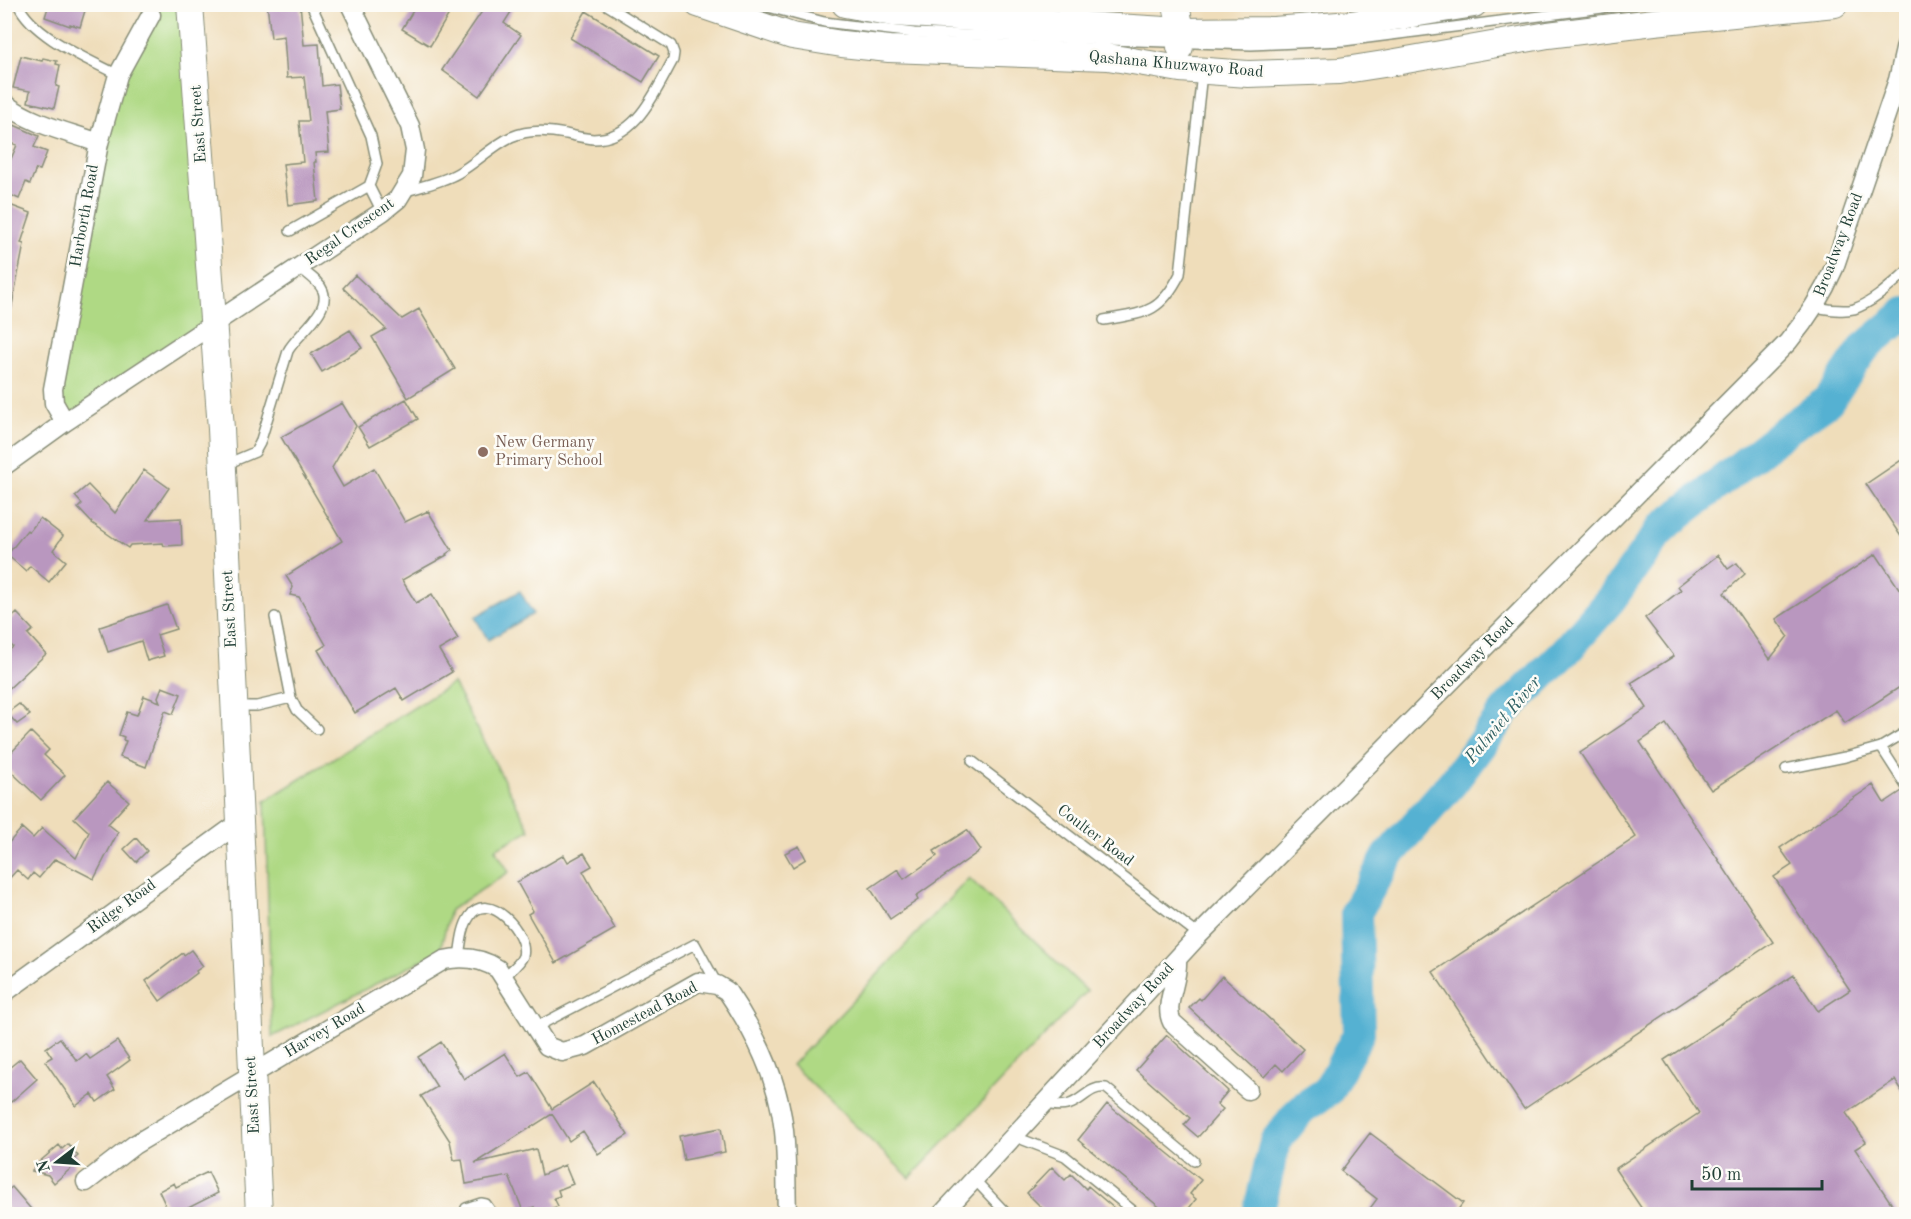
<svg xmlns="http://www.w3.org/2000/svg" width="1911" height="1219" font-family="'Old Standard TT',serif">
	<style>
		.green { fill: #afd984; stroke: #678b5c; stroke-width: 1.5 }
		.water { fill: #54b1d2; stroke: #3a7783; stroke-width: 1.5 }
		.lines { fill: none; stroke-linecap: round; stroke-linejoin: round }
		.river { stroke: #54b1d2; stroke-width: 32 }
		.building { fill: #b997bf }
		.lane-casing { stroke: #878d77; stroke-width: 12 }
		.street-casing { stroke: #878d77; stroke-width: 21 }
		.secondary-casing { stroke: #878d77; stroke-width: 28 }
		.lane { stroke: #fff; stroke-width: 9 }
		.street { stroke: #fff; stroke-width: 18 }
		.secondary { stroke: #fff; stroke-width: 26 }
		.education-dot { fill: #8d6e63; stroke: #fdfcf7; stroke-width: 2 }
		.labels { text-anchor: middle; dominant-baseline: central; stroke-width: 5; stroke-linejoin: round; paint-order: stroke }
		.street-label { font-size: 16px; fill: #1f3d34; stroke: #fdfcf7 }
		.education-label { font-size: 16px; fill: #785e54; stroke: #fdfcf7; text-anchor: start }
		.water-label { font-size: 18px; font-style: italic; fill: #2f6063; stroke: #fdfcf7 }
	</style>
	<rect width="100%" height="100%" fill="#fdfcf7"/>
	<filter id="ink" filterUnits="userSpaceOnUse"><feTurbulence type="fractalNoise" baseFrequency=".0167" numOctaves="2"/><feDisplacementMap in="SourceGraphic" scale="12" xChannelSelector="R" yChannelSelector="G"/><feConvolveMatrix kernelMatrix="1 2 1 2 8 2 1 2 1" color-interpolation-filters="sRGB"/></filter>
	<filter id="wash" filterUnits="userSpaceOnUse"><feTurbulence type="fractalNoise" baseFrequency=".008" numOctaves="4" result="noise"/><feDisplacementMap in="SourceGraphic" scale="24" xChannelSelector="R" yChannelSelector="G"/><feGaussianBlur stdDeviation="1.35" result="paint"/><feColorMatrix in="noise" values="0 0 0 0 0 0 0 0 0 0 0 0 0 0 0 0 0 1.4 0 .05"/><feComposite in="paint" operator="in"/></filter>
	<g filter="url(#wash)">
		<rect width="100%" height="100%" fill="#efddba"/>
		<path class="green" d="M159 5H190L215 324 66 424 53 402 99 141 150 14Z
			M453 683 530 830 495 849 509 872 450 910 440 951 272 1037 265 801Z
			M969 878 1087 991 910 1178 792 1065Z"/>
		<path class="water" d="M520 591 533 614 488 640 475 617Z"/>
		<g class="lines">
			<path class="river" d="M1258 1214 1275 1142 1301 1109 1328 1091 1359 1033 1356 913 1388 856 1453 782 1507 709 1566 651 1611 599 1662 528 1786 430 1828 401 1865 347 1906 313"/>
		</g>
		<g id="blocks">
			<path class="building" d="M49 4H87L80 27 70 24V26L45 17Z
				M267 4H300L304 45 319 44 322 86 337 84 340 109 325 111 329 152 315 153 316 162H314L318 201 288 205 283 164 303 162 299 121H309L304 77 287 78 284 36 271 38Z
				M417 4H455L430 46 402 29Z
				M487 4H516L504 23 521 35 479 96 442 70Z
				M586 11 659 56 643 82 570 38Z
				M21 56 42 61 43 58 57 61 56 64 60 65 56 86 59 87 54 108 28 102 30 91 13 88Z
				M4 124 13 127 14 125 39 136 34 147 47 152 40 170 36 169 30 184 26 182 19 199 4 192V175L17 145 4 141Z
				M7 204 31 213 21 243 24 244 11 310 4 309V212Z
				M355 275 402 319 419 309 455 369 408 398 372 337 386 329 343 288Z
				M350 330 362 348 322 372 311 354Z
				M406 399 418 419 370 446 358 427Z
				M342 403 356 426 332 468 343 487 374 468 405 522 428 511 452 550 446 554 447 555 402 580 416 603 432 594 458 639 439 650 452 672 404 701 396 688 355 713 318 650 326 645 299 597 290 595 293 587 286 576 342 541 281 437Z
				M1906 457V544L1866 484Z
				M144 470 169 488 147 520 181 518 182 545 164 546 163 543 130 545 128 548 92 523 78 508 82 504 75 496 88 485 115 513Z
				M40 518 63 536 53 550 66 561 49 582 30 566 26 571 7 555 27 530 29 532Z
				M1876 554 1906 599V683L1845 723 1836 710 1711 790 1666 724 1640 742 1773 942 1524 1109 1433 972 1636 837 1580 753 1647 708 1631 683 1674 656 1645 618 1681 590 1678 586 1718 555 1728 569 1737 563 1745 574 1724 593 1770 659 1788 636 1776 619Z
				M167 605 176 629 157 635 164 656 147 661 141 641 108 652 100 627Z
				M17 613 33 630 28 634 46 654 4 693V655L13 647 4 638V625Z
				M162 687 181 694 173 714 165 711 146 767 120 757 126 741 123 740 124 737 119 735 127 712 137 715 144 696 160 702 158 697Z
				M19 704 30 715 17 724 7 713Z
				M31 732 49 750 44 755 65 775 41 800 4 765V760Z
				M107 782 129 801 108 824 118 832 94 879 55 859 39 878 33 873 28 880 17 870 4 884V848L22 828 33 838 42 828 76 858 89 832 74 818Z
				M1873 785 1884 803 1902 791 1906 793V1098L1895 1080 1846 1113 1866 1142 1855 1149 1899 1215H1646L1615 1169 1699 1113 1664 1060 1794 975 1818 1011 1850 990 1774 877 1792 865 1780 848Z
				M967 830 981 850 916 896 918 900 890 919 870 888 898 869 904 879 937 856 934 851Z
				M136 838 147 851 136 862 124 849Z
				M799 846 806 859 793 867 785 853Z
				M584 853 592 866 583 871 615 929 556 963 528 914 533 911 517 882 564 855 568 862Z
				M191 950 203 966 196 971 197 973 160 1001 146 981 183 953 184 955Z
				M1222 976 1303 1049 1283 1071 1276 1064 1264 1077 1189 1008 1199 998 1201 1000Z
				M1167 1035 1228 1091 1217 1104 1223 1109 1198 1137 1184 1125 1190 1118 1136 1070Z
				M60 1038 77 1061 86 1054 90 1059 117 1041 130 1060 107 1077 115 1089 97 1102 92 1094 76 1106 45 1061 52 1057 46 1048Z
				M441 1042 464 1079 505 1053 520 1077 529 1072 552 1109 594 1082 628 1135 598 1154 583 1131 569 1141 552 1114 475 1163 536 1149 542 1175 565 1165 573 1184 558 1190 560 1196 554 1198 558 1206 537 1214 534 1207 523 1211 509 1176 466 1184 462 1159 454 1160 450 1141 421 1096 437 1087 418 1057Z
				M20 1059 37 1079 11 1102 4 1094V1072Z
				M1107 1104 1201 1180 1190 1194 1196 1199 1184 1215H1169L1078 1140Z
				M721 1128 725 1152 684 1160 679 1136Z
				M1370 1133 1463 1203 1454 1215H1365L1377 1199 1341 1171Z
				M68 1144 78 1156 72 1161 75 1165 54 1183 48 1175 32 1171 38 1163 59 1145 62 1149Z
				M1052 1167 1065 1180 1071 1174 1086 1189 1088 1186 1122 1215H1049L1027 1193Z
				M208 1172 218 1193 186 1209 189 1215H170L159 1191 174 1183 176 1187Z
				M12 1187 36 1215H13L4 1204V1193Z"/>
		</g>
	</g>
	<g filter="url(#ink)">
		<use href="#blocks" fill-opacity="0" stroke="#878d77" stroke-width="1.5"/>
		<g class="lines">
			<g class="lane-casing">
				<path id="lane" d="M18 4C33 37 88 59 118 75
					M311 4 371 136 377 164 369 186
					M391 4V5
					M757 4 824 22 914 33 1251 45 1344 41 1634 4
					M406 191C423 186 442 182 458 173 476 163 492 146 511 137 529 129 547 130 566 134 574 136 584 138 593 139 637 139 655 92 673 60L674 53 671 45 605 4
					M290 231 369 186 382 212
					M1815 307C1827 309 1842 312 1854 309 1874 302 1891 285 1906 272
					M1104 320C1144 313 1160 314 1180 274L1202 73
					M224 465 255 452 260 443 288 351C297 334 331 312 323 291 319 281 307 274 299 267
					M275 617 291 698 297 710 317 729
					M238 706H257L291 698
					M1881 747 1906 786
					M972 761 1199 935
					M1786 769 1845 757 1881 747 1906 732
					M459 957C461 944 462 927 470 916 488 889 529 933 523 956 520 964 510 971 504 977
					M536 1027 695 944 717 984
					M1043 1103C1081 1115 1082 1085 1106 1088L1194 1161
					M1013 1136 1065 1156 1137 1214
					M974 1179 1007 1214
					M464 1214 466 1208 481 1203 486 1204 493 1214"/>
			</g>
			<g class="street-casing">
				<path id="street" d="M4 103C31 124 68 132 99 143
					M65 422 54 403 53 389 99 143 118 75 151 15
					M4 466 65 422 382 212 398 199 412 176 415 150 410 126 350 4
					M1177 960C1179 981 1163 1005 1172 1022L1248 1090
					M4 993 240 822
					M86 1182 134 1145 444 960C463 956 481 958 498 969L547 1046 562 1052 585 1046 698 982 717 985 727 991C755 1032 779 1082 784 1131 787 1159 786 1187 787 1214
					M942 1214 1199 935 1788 342C1807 319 1822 296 1834 268L1898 80 1906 45"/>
			</g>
			<g class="secondary-casing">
				<path id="secondary" d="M190 4 221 429 259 1214
					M698 4 792 36 842 44 889 49 1108 57 1180 69 1248 74 1339 71 1384 64 1548 35 1654 22 1835 4
					M845 4 893 13 1181 31 1274 30 1351 24 1474 4
					M1176 4 1181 31 1180 47"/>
			</g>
			<use href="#lane" class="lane"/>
			<use href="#street" class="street"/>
			<use href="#secondary" class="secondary"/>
		</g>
	</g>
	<circle class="education-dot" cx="483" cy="452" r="6"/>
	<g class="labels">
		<g class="street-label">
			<text transform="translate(1176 65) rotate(5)">Qashana Khuzwayo Road</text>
			<text transform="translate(199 124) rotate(-94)">East Street</text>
			<text transform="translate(85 216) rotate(-80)">Harborth Road</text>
			<text transform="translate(350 232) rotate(-35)">Regal Crescent</text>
			<text transform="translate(1839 245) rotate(-69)">Broadway Road</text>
			<text transform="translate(230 609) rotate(-93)">East Street</text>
			<text transform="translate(1473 659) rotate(-45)">Broadway Road</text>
			<text transform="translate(1095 836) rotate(37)">Coulter Road</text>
			<text transform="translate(122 907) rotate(-36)">Ridge Road</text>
			<text transform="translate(1134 1006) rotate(-47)">Broadway Road</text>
			<text transform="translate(645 1014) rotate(-28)">Homestead Road</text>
			<text transform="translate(325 1031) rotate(-31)">Harvey Road</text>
			<text transform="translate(253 1095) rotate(-93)">East Street</text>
		</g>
		<g class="education-label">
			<text x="495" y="443">New Germany<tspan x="495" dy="18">Primary School</tspan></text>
		</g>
		<g class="water-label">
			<text transform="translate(1503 720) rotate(-50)">Palmiet River</text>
		</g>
	</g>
	<rect width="1911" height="1219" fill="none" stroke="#fdfcf7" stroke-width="24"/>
	<g transform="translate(57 1162) rotate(253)" stroke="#fdfcf7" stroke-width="4.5" paint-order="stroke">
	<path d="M0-4.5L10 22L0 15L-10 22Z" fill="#1f3d34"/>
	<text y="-9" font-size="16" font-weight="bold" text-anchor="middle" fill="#1f3d34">N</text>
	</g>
	<path d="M1692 1180v9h130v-9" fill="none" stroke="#1f3d34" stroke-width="3"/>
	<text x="1701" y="1180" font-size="18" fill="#1f3d34" stroke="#fdfcf7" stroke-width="4.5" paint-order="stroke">50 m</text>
</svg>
